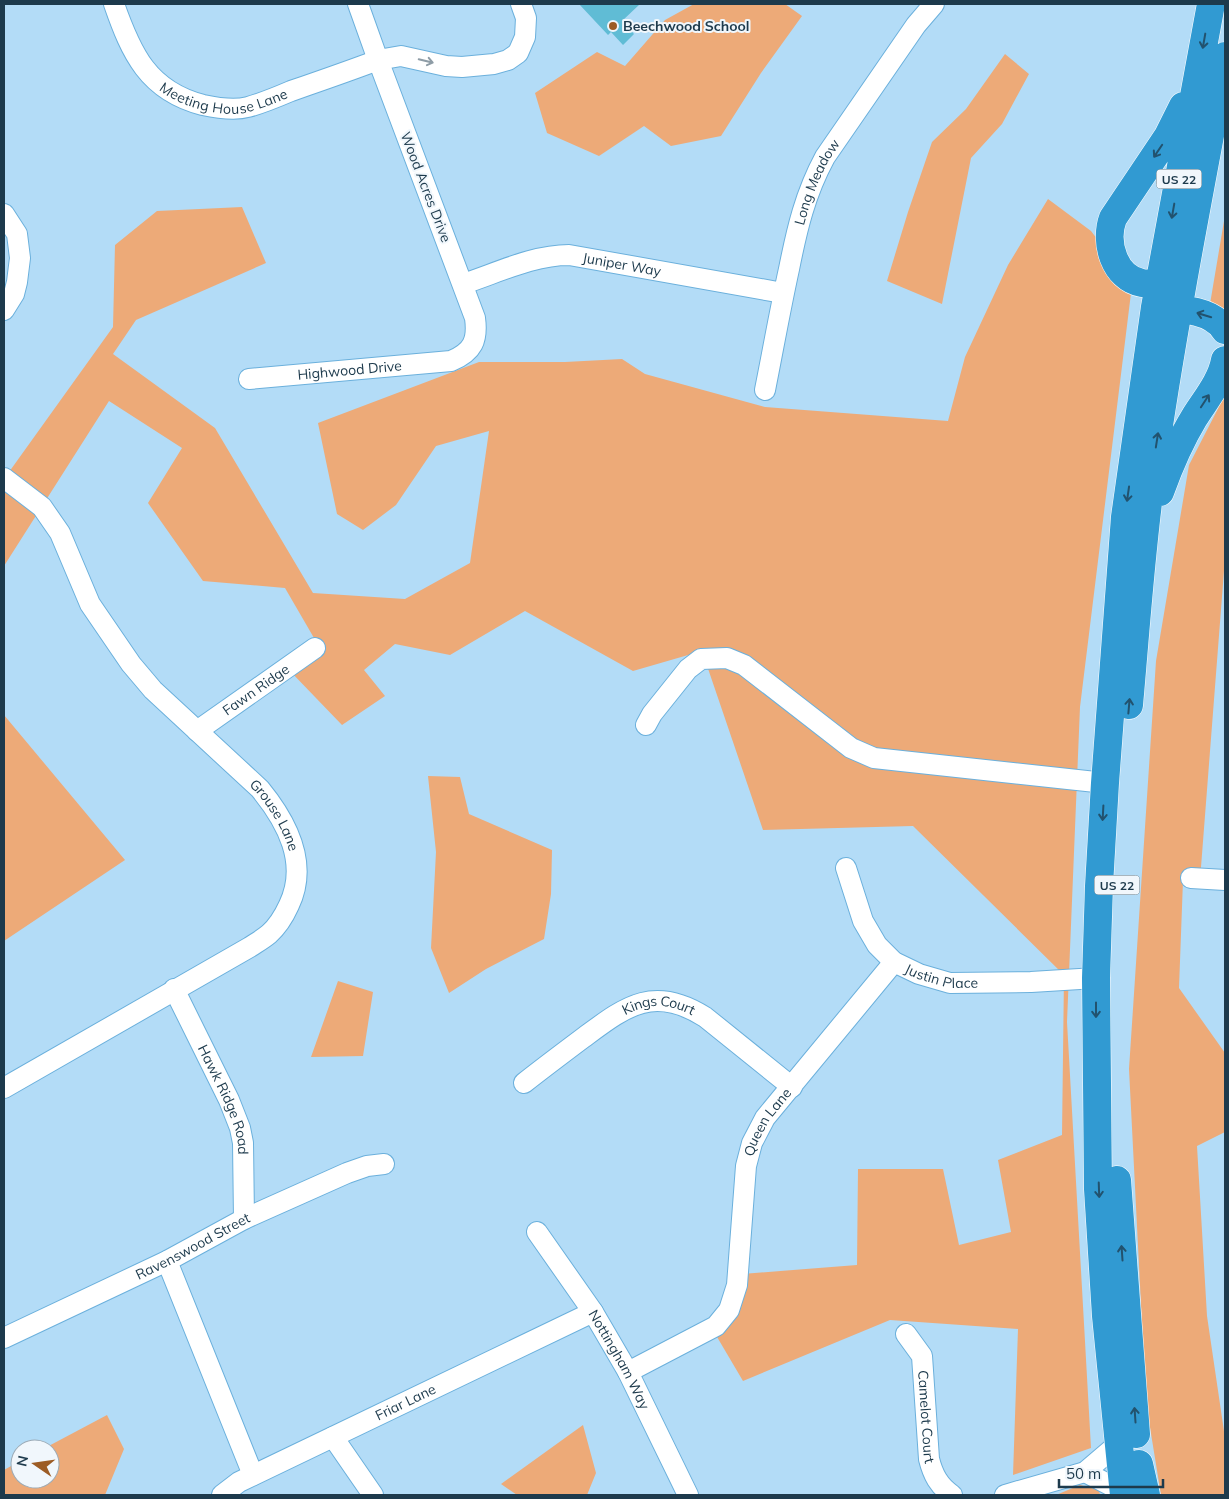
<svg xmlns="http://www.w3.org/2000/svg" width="1229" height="1499" font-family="Mulish,sans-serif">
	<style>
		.green { fill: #edaa78 }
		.building { fill: #60bcd5 }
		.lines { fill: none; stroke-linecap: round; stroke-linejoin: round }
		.minor-casing { stroke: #6bb0dc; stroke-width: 22 }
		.highway-casing { stroke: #fff; stroke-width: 29 }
		.minor { stroke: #fff; stroke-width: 20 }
		.highway { stroke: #319ad2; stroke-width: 28 }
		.oneway { stroke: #22526e }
		.oneway2 { stroke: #8e9ca6 }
		.poi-dot { fill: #9c5c25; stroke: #f1f7fc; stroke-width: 2 }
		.labels { text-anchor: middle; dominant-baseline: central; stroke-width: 4; stroke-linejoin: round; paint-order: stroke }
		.shield { fill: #f1f7fc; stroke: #5d7381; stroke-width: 1 }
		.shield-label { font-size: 12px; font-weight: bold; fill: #1d3a4c }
		.poi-label { font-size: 14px; font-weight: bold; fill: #1d3a4c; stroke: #f1f7fc; text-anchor: start }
		.street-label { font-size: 14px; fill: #1d3a4c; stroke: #f1f7fc }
	</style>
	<rect width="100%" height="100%" fill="#b3dcf7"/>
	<path class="green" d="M694 4H785L802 16 761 73 721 136 671 146 644 126 599 156 547 133 535 93 597 52 625 66 665 20Z
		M1005 54 1029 74 1002 124 971 158 942 304 887 281 908 212 932 142 966 109Z
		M1048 199 1091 231 1132 285 1080 707 1067 1022 1091 1448 1013 1475 1018 1329 890 1320 743 1381 710 1325 742 1274 857 1265 858 1169H943L959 1245 1011 1232 998 1160 1062 1135 1064 975 913 826 763 830 702 651 633 671 525 611 450 655 395 644 364 670 385 696 342 725 289 670 321 650 285 588 203 581 148 503 182 448 109 401 4 566V479L113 327 115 245 157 211 242 207 266 263 136 320 113 354 215 428 313 593 405 599 470 563 489 431 436 446 396 505 363 530 337 514 318 423 479 362H565L622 359 645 374 765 407 948 421 965 357 1008 265Z
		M1225 215V315L1210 304Z
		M1225 395V558L1200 880H1183L1179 988 1225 1053V1132L1197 1146 1207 1316 1225 1438V1495H1161L1146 1403 1129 1069 1156 661 1189 465Z
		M4 715 125 860 4 941Z
		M428 776 460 777 469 814 552 850 551 894 544 939 486 969 449 993 431 948 436 852Z
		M338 981 373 992 363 1056 311 1057Z
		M107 1415 124 1449 105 1495H4V1470L20 1461V1479H50V1449H43Z
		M583 1425 596 1473 587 1495H517L501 1484Z
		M1080 1485 1099 1490 1100 1495H1056Z"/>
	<path class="building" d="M579 4H640L622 21 634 34 623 45 611 32 608 35Z"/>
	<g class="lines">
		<g class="minor-casing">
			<g id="minor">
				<path id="s1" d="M114 4C131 53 148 91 203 105 217 108 234 111 248 107 263 103 277 97 291 91 320 81 349 71 378 60L401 56 446 66 462 67 494 64 508 60 518 53 525 37 526 18 521 4"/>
				<path d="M4 214 17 234 20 258 17 282 14 294 4 310"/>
				<path id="s2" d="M463 284C497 273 533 255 569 255L783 293"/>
				<path id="s3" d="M249 379 451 361C473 352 478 340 475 318L378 60 358 4"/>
				<path id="s4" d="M765 390C773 350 780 310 789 269 797 229 805 194 825 157L916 25 934 4"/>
				<path id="s5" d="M4 478 42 507 60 533 90 604 131 664 153 690 260 789C287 822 309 863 289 905 284 916 278 926 269 934 263 939 256 943 250 947L4 1088"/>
				<path d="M646 725 652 714 688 669 701 659 727 658 744 665 851 748 874 758 1105 783"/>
				<path id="s6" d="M197 731 315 648"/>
				<path id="s7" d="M846 868 863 921 877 945 894 962 919 974 950 983 1031 982 1096 978"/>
				<path d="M1191 878 1225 880"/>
				<path id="s8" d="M174 989 229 1100 240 1128 243 1143 244 1219"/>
				<path id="s9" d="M524 1083C543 1068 563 1053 583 1038 625 1007 653 984 705 1017L792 1087"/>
				<path id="s10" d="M537 1232 593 1312 628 1372 688 1495"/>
				<path d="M167 1261 253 1475"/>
				<path id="s11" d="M906 1334 922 1356 929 1459C933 1475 939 1486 952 1495"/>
				<path id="s12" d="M4 1338 167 1261 244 1219 347 1173 367 1166 384 1164"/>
				<path id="s13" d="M628 1372 716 1326 729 1310 737 1285 746 1166 752 1143 765 1118 894 962"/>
				<path d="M333 1437 373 1495"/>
				<path d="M1085 1472 1123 1492"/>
				<path id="s14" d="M222 1495 239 1482 593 1312"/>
				<path d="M1005 1495 1085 1472 1119 1443"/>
			</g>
		</g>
		<g class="highway-casing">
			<path id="highway" d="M1177 277C1167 280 1153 285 1142 283 1114 278 1104 242 1113 218L1168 136 1183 106
				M1161 308C1183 309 1212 310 1225 330
				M1160 492C1169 467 1180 441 1194 418 1205 400 1221 382 1225 360
				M1129 705C1136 628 1141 549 1152 472 1172 333 1199 194 1225 56
				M1117 1180 1136 1434
				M1139 1464 1146 1495
				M1124 1495 1106 1316 1098 1189 1096 978 1099 886 1105 783 1125 517 1155 307 1211 4"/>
		</g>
		<use href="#minor" class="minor"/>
		<use href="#highway" class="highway"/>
	</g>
	<defs><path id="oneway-shaft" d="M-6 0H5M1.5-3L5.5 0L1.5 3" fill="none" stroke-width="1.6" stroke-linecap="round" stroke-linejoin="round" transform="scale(1.25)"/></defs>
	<g class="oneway">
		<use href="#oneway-shaft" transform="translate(1204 41) rotate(100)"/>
		<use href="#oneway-shaft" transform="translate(1158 151) rotate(124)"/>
		<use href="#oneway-shaft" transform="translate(1173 211) rotate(100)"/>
		<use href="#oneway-shaft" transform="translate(1204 315) rotate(-163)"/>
		<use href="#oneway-shaft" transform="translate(1205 401) rotate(-57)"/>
		<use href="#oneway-shaft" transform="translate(1157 440) rotate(-81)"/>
		<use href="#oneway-shaft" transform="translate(1128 494) rotate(98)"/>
		<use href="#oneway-shaft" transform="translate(1129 706) rotate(-85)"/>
		<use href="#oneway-shaft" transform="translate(1103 813) rotate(93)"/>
		<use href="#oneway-shaft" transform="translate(1096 1010) rotate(90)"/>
		<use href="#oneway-shaft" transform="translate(1099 1190) rotate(88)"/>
		<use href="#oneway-shaft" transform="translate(1122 1253) rotate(-94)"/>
		<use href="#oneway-shaft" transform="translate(1135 1415) rotate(-94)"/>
	</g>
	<use class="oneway2" href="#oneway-shaft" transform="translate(426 61) rotate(14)"/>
	<circle class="poi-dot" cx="613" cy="26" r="5"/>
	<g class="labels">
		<g class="shield">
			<rect x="1156.5" y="169.5" width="45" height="19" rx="4"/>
			<rect x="1094.5" y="875.5" width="45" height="19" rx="4"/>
		</g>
		<g class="shield-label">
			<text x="1179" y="179">US 22</text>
			<text x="1117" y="885">US 22</text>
		</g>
		<g class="poi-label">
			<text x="623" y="26">Beechwood School</text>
		</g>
		<g class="street-label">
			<text stroke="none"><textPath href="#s1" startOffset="162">Meeting House Lane</textPath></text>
			<text stroke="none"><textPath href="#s4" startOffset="215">Long Meadow</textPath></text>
			<text transform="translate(426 187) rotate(69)">Wood Acres Drive</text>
			<text stroke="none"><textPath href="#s2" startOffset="164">Juniper Way</textPath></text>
			<text stroke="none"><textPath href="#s3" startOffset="101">Highwood Drive</textPath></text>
			<text stroke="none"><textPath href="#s6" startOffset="72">Fawn Ridge</textPath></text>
			<text stroke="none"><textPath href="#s5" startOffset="439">Grouse Lane</textPath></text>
			<text stroke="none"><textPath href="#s7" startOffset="158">Justin Place</textPath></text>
			<text stroke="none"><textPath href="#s9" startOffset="160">Kings Court</textPath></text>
			<text stroke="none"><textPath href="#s8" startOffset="122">Hawk Ridge Road</textPath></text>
			<text stroke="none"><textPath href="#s13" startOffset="315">Queen Lane</textPath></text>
			<text stroke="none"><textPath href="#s12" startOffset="210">Ravenswood Street</textPath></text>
			<text stroke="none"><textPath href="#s10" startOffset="152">Nottingham Way</textPath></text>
			<text stroke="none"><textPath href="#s14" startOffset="206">Friar Lane</textPath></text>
			<text stroke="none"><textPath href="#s11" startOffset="88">Camelot Court</textPath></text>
		</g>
	</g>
	<rect width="1229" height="1499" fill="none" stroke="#1d3a4c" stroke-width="10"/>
	<g transform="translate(35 1464) rotate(283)"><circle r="24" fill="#f1f7fc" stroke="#9cabb6"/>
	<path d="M0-4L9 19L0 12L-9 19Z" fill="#9c5c25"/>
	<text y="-8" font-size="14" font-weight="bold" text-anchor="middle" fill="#1d3a4c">N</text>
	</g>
	<path d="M1059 1479v8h104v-8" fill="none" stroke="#1d3a4c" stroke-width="2.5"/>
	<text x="1066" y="1479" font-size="15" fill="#1d3a4c" stroke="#f1f7fc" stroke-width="4" paint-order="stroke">50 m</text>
</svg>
